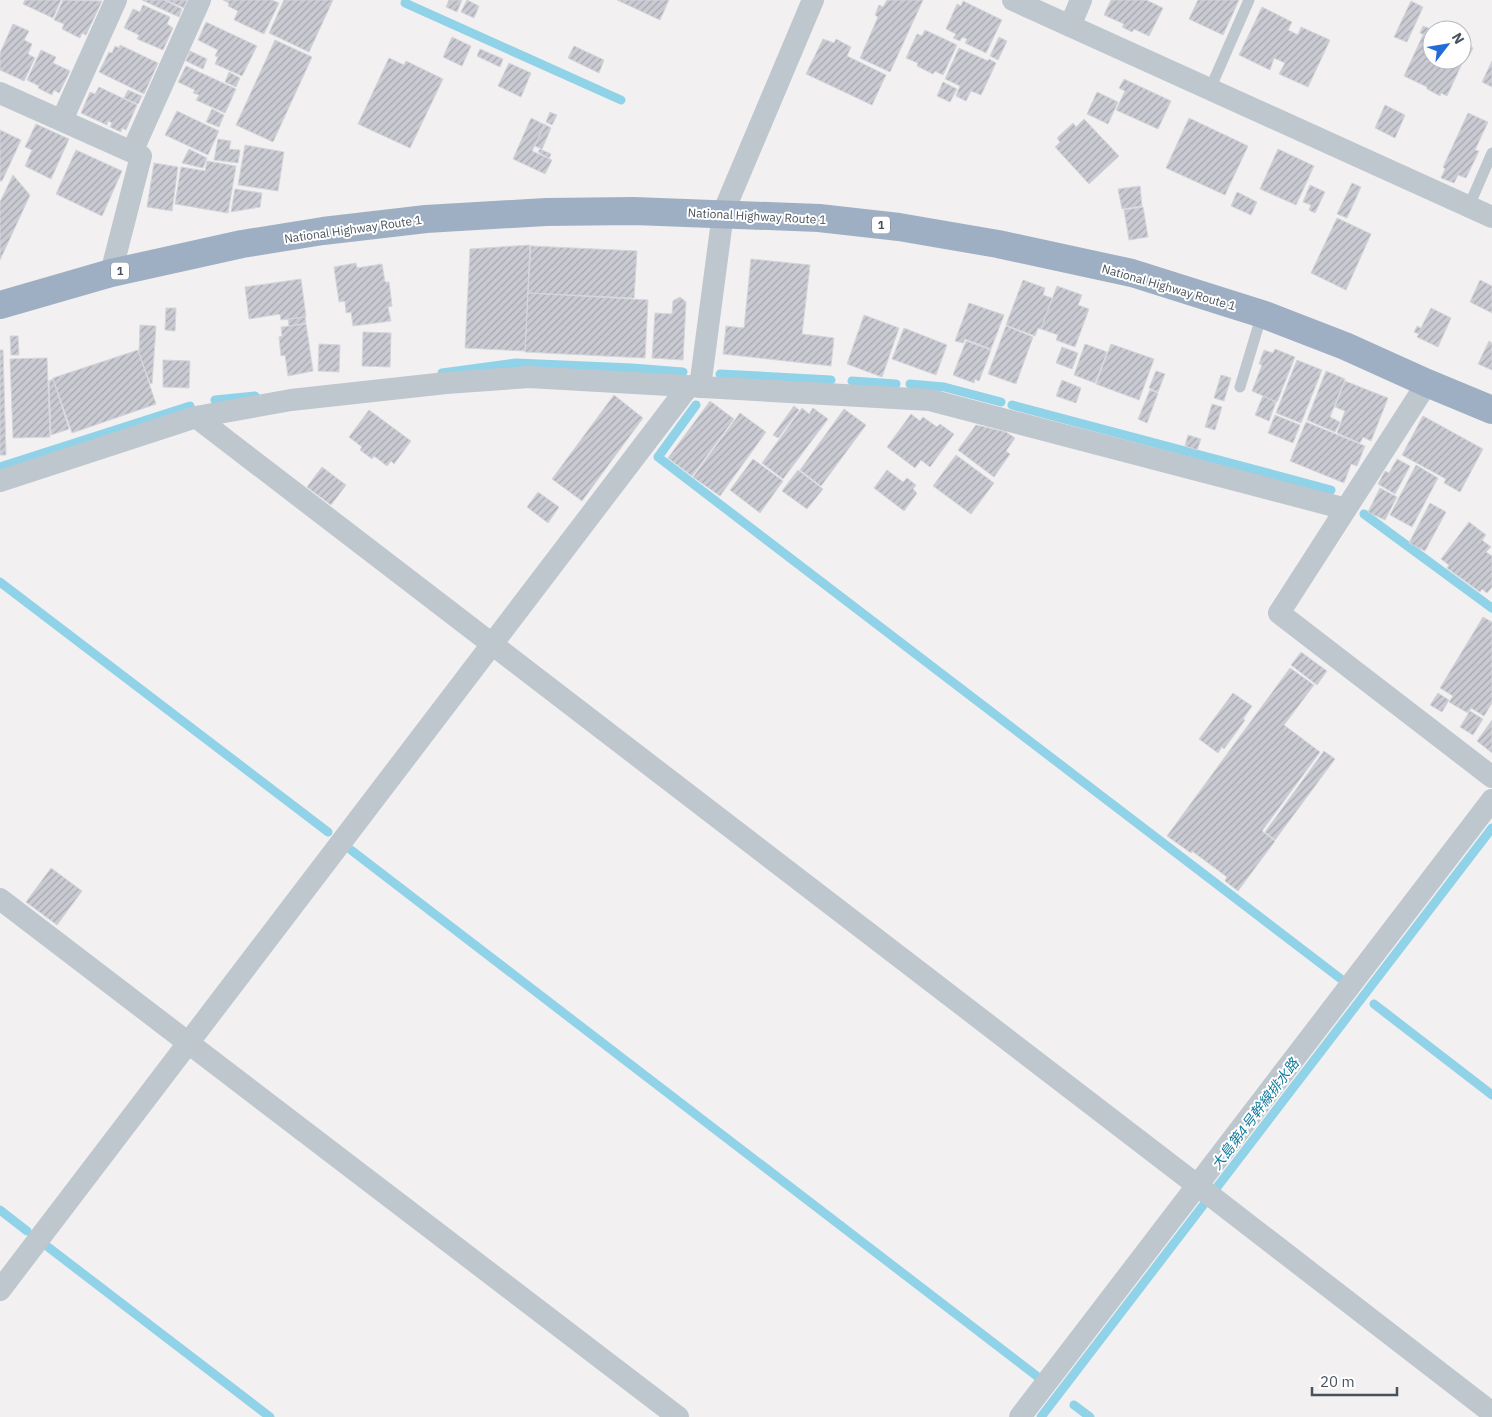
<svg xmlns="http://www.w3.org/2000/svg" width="1492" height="1417" font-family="'IBM Plex Sans','Noto Sans JP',sans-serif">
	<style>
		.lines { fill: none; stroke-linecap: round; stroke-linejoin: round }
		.stream { stroke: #90d2e8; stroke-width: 9 }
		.building { fill: url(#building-hatch); stroke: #d4d6db }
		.service { stroke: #bec6ce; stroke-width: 11 }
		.minor { stroke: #bec6ce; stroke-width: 22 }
		.trunk { stroke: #9eafc4; stroke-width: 28 }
		.labels { text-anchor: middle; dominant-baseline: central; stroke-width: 4; stroke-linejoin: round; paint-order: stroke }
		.shield { fill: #fff; stroke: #7f868d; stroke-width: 1 }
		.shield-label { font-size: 11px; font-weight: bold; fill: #48525c }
		.street-label { font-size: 12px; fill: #48525c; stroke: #fff }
		.water-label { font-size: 14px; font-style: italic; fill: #137b9d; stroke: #fff }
	</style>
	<defs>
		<pattern id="building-hatch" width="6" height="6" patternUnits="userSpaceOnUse" patternTransform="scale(1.25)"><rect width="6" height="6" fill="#cacbd2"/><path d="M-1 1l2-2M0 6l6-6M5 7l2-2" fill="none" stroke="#a6a7ae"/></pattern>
	</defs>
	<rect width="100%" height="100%" fill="#f2f0f0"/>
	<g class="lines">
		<path class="stream" d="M405 3 621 100
			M442 373 516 363 632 368 683 372
			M720 374 831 380
			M852 381 896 384
			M910 384 944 387 1001 402
			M215 400 255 396
			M696 405 658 457 1341 979
			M1012 405 1331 490
			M0 467 190 406
			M1364 514 1492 608
			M0 582 328 832
			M351 850 1038 1377
			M1374 1004 1492 1095
			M0 1210 27 1231
			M48 1247 270 1417
			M1074 1405 1090 1417
			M1041 1417 1492 828"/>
	</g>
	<path class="building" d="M25 0H61L53 18 23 4Z
		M63 0 102 1 86 35 82 33 80 38 62 29 64 24 54 20Z
		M142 0H164L182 9 179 17Z
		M166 0H187L184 8Z
		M223 0H272L279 3 264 34 234 20 238 11 228 6 229 3Z
		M284 0H333L309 52 269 33Z
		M449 0H462L457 12 446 7Z
		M467 0 479 6 474 18 461 12Z
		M617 0H669L660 20Z
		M887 0H923L890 72 860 58 878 17 875 15 879 5 883 7Z
		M1111 0H1146L1163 8 1149 36 1134 29 1132 32 1122 27 1124 24 1104 15Z
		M1198 0H1239L1223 35 1189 19Z
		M963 1 1002 20 986 53 965 43 967 39 962 37 960 41 953 38 956 34 946 29 957 4 961 6Z
		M1411 1 1423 7 1407 42 1394 37Z
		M143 5 170 17 167 24 173 28 163 50 137 39 139 35 124 28 133 9 140 12Z
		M1262 7 1292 22 1288 30 1298 35 1301 27 1330 40 1308 87 1279 74 1285 63 1274 58 1270 70 1239 55Z
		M206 22 257 46 242 76 215 64 218 57 215 56 218 50 198 40Z
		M13 24 29 31 24 40 32 44 28 54 35 58 24 81 0 70V53Z
		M1423 26 1431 29 1428 37 1420 33Z
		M925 30 957 45 943 75 935 71 933 74 917 66 918 63 906 58 917 34 922 36Z
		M1423 35 1432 39V60H1462V53L1466 55 1447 96 1441 93 1440 96 1427 89V87L1404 76Z
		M452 37 471 46 462 66 443 57Z
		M999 37 1007 41 998 60 990 56Z
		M823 39 834 43 836 39 851 47 847 56 886 75 872 105 806 74Z
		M275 40 312 57 273 142 236 125Z
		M1462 42 1473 48 1469 56 1462 53Z
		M120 45 158 63 144 94 99 72 109 52 112 53 115 46 119 48Z
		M574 46 604 60 599 73 568 58Z
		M959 48 988 61 989 59 996 63 981 95 971 91 966 101 956 96 960 86 945 79Z
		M480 49 503 59 500 67 477 56Z
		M41 50 56 57 53 63 70 71 59 93 54 90 52 95 38 88 39 86 27 80Z
		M190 51 207 59 203 69 186 61Z
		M389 58 404 65 406 61 443 79 410 148 358 124Z
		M1492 61V87L1482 82Z
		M509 63 531 73 521 97 498 86Z
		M186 66 236 89 225 113 196 100 199 95 193 93 195 90 178 82Z
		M229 72 240 78 236 87 225 82Z
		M1124 79 1171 101 1158 129 1116 110 1125 91 1119 88Z
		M943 82 957 89 950 102 937 96Z
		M99 87 137 105 126 130 122 128 121 132 110 127 112 123 108 121 107 125 81 113 90 92 95 94Z
		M128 90 142 96 138 104 124 98Z
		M1097 92 1118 102 1108 124 1087 114Z
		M1385 105 1405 115 1395 138 1375 128Z
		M212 109 224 115 219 127 206 122Z
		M177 111 219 131 208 155 165 135Z
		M550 112 557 115 552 125 546 122Z
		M1468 113 1488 122 1475 150 1479 151 1466 178 1458 175 1454 183 1441 178 1445 169 1443 167Z
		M531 118 545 125 532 151 552 160 545 174 513 159Z
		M1189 118 1248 146 1225 195 1166 168Z
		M1084 119 1119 156 1089 184 1055 147 1060 142 1057 138 1073 123 1076 127Z
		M36 124 69 139 51 179 25 166 32 150 25 147Z
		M544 124 551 128 542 149 535 146Z
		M0 130 21 140 2 181H0Z
		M218 139 231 141 229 149 240 150 238 163 214 160Z
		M245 145 284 152 278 191 238 185Z
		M189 149 207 158 203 168 182 163Z
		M540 149 551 154 549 158 538 152Z
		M1278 149 1314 166 1296 205 1260 189Z
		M76 150 122 171 102 216 56 194Z
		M207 161 236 166 228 213 175 204 181 167 205 171Z
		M154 163 178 167 172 211 147 207Z
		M13 175 30 195 0 260V202Z
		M1352 183 1361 187 1347 218 1337 214Z
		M1310 185 1325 192 1315 213 1309 210 1311 205 1303 202Z
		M1140 186 1142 206 1122 209 1118 189Z
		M235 189 262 193 260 207 231 212Z
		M1237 192 1257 202 1251 215 1231 206Z
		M1143 207 1148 237 1129 240 1124 210Z
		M1337 218 1371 234 1346 290 1311 273Z
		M530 245 525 351 465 348 470 249Z
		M531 246 637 251 634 298 528 293Z
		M751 259 810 265 802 334 834 338 831 366 723 354 726 326 744 328Z
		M356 263 357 268 382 264 385 282H389L392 306 388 307 391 321 353 326 351 312 346 313 345 301 339 302 334 267Z
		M301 279 306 317 281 320 280 314 249 319 245 287Z
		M1023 280 1045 288 1043 295 1052 298 1041 329 1038 328 1035 336 1006 325Z
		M1480 280 1492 286V313L1470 302Z
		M1057 286 1082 295 1078 305 1089 309 1075 347 1056 340 1058 335 1041 329Z
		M528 293 648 300 645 358 525 352Z
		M680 297 686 302 683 360 652 358 655 313 672 314 673 301Z
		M969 303 1004 315 991 349 965 339 963 343 955 341Z
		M166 308H176L175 331 165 330Z
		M1431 308 1451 318 1438 347 1417 337 1419 334 1414 332 1417 326 1421 328Z
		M864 315 899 328 882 377 847 364Z
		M305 317 306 323 289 326 288 319Z
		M306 324 313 371 288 376 285 355 281 356 279 337 282 336 281 327Z
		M140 325 156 326 152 384 150 383 139 353Z
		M1006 326 1033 337 1016 384 988 374Z
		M904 328 947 345 936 375 892 359Z
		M363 332 391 333 390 367 362 366Z
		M10 336H18L19 355H11Z
		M966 341 991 350 979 381 975 379 974 383 953 375Z
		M1489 341 1492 343V370L1478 364Z
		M319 344 340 345 339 372 318 371Z
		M1085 344 1107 352 1095 383 1074 375Z
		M1111 344 1154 359 1139 400 1096 384Z
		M1062 347 1078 353 1072 369 1056 363Z
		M1275 349 1295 357 1277 402 1252 391 1262 365 1259 364 1264 350 1273 353Z
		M0 350H3L6 455H0Z
		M138 350 156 404 72 433 53 378Z
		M47 358 50 437 13 438 10 359Z
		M163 360 190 361 189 388 163 387Z
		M1297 360 1322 370 1301 423 1276 413Z
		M1156 371 1165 374 1158 392 1149 388Z
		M1326 371 1345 379 1330 417 1340 422 1335 432 1307 420Z
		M1221 375 1231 378 1224 401 1214 398Z
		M53 379 69 429 51 435 49 381Z
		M1062 380 1081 388 1076 403 1056 396Z
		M1345 381 1388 398 1371 441 1363 437 1360 443 1337 433 1345 411 1335 407Z
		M1150 390 1158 393 1147 423 1138 419Z
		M614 395 643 418 582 501 552 479Z
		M1263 396 1276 402 1269 421 1255 415Z
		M710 401 734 419 692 476 668 458Z
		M1212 404 1222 407 1215 430 1205 427Z
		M794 406 799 410 778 438 773 435Z
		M802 408 809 414 813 408 828 419 783 479 762 463Z
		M844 409 866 425 821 486 800 470Z
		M369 410 411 441 394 464 391 461 387 466 374 456 372 459 360 450 362 447 349 437Z
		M740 413 766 432 720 496 693 477Z
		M911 414 920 421 923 417 937 427 940 424 954 434 930 467 921 460 915 468 887 447Z
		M1275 415 1300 425 1293 443 1268 433Z
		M1423 416 1483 449 1460 492 1444 483 1446 479 1402 455Z
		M1306 422 1365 446 1357 466 1351 464 1344 483 1290 461Z
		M976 425 1006 432 1015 438 1006 451 1010 454 994 477 958 450Z
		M1188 435 1201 439 1197 450 1185 446Z
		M956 455 994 483 971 514 933 486Z
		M753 459 783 481 760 513 730 490Z
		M1397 459 1410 466 1395 494 1378 484 1385 471 1389 473Z
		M1416 465 1438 478 1412 527 1390 515Z
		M322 467 346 485 331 505 307 487Z
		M798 470 823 489 807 509 782 491Z
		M887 470 903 482 907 478 916 485 913 489 917 493 904 511 874 488Z
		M1380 488 1397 497 1385 520 1368 512Z
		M538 492 559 507 548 523 527 507Z
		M1430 503 1446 512 1425 551 1409 543Z
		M1469 522 1486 535 1482 540 1491 547 1486 552 1492 556V587L1487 593 1482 589 1480 592 1447 568 1449 565 1441 559Z
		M1483 617 1492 622V703L1484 716 1471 708 1468 713 1449 702 1453 696 1440 688Z
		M1301 652 1327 671 1317 685 1291 665Z
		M1290 668 1314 685 1284 725 1320 752 1262 831 1275 841 1238 891 1225 881 1227 877 1192 851 1191 853 1167 836Z
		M1233 693 1252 706 1243 719 1245 720 1224 749 1222 747 1218 753 1199 739Z
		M1438 693 1449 700 1442 712 1430 705Z
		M1470 711 1483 719 1473 735 1460 727Z
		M1492 720V753L1477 741Z
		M1324 751 1335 759 1275 840 1265 832Z
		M51 868 82 891 57 925 26 902Z"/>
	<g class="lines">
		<path class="service" d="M1210 89 1249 0
			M1469 206 1492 153
			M1240 387 1262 314"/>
		<path class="minor" d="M1013 0 1492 217
			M1070 26 1081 0
			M0 93 141 156 111 273
			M62 120 116 0
			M132 152 200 0
			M1427 383 1279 613 1492 777
			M700 387 723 213 813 0
			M196 417 1202 1189 1492 1413
			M0 481 196 417 291 400 446 383 529 377 930 400 1346 509
			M0 899 678 1417
			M0 1290 688 387
			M1020 1417 1492 800"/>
		<path class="trunk" d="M0 305 111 273 242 244 323 231 426 219 546 212 634 211 819 218 899 227 998 244 1132 273 1262 314 1345 346 1427 383 1492 410"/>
	</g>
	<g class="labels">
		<g class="shield">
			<rect x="872" y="216.5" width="18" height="17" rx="4"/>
			<rect x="111" y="262.5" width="18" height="17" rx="4"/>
		</g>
		<g class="shield-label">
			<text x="881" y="225">1</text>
			<text x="120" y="271">1</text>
		</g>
		<g class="street-label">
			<text transform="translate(757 216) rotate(3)">National Highway Route 1</text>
			<text transform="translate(353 229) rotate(-8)">National Highway Route 1</text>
			<text transform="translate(1169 287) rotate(16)">National Highway Route 1</text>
		</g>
		<g class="water-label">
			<text transform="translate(1255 1114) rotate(-53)">大島第4号幹線排水路</text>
		</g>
	</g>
	<g transform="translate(1447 45) rotate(59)"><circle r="24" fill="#ffffff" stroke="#b6babe"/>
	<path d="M0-4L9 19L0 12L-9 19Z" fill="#226cd9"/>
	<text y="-8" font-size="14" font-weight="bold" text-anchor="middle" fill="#48525c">N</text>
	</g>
	<path d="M1312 1387v8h85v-8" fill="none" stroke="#48525c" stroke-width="2.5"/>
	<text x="1320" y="1387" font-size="15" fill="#48525c" stroke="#ffffff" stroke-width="4" paint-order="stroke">20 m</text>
</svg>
